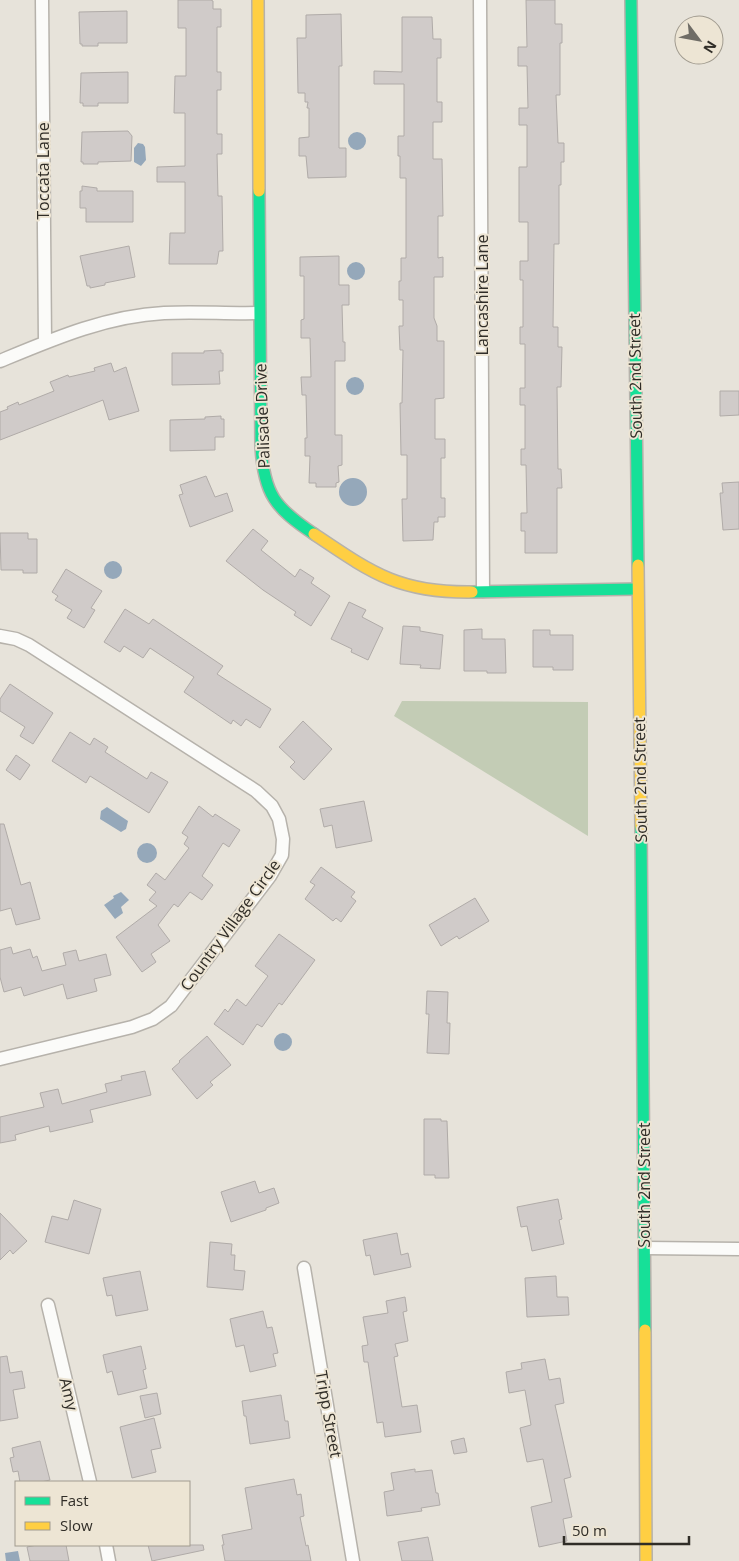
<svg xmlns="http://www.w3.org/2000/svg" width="739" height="1561" font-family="'Open Sans',sans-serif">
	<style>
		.green { fill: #c3ccb5 }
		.water { fill: #95a8ba }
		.building { fill: #d0cbc9; stroke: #b0aba8 }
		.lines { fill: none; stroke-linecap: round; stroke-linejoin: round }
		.street-casing { stroke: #b6b2ab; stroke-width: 15 }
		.fast-casing { stroke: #b6b2ab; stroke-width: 14 }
		.slow-casing { stroke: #b6b2ab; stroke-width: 14 }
		.street { stroke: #fbfbf9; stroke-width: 12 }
		.fast { stroke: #16e098; stroke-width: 11 }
		.slow { stroke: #ffcf43; stroke-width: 11 }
		.labels { text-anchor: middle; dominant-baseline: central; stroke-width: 4; stroke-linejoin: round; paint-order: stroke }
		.street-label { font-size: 16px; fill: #302d27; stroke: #ede5d4 }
	</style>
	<rect width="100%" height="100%" fill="#e7e3da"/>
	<path class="green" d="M402 701 588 702V836L394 716Z"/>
	<path class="water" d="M348 141a9 9 0 1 1 18 0a9 9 0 1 1-18 0Z
		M138 143 143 144 145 147 146 160 141 166 134 162V148Z
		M347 271a9 9 0 1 1 18 0a9 9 0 1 1-18 0Z
		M346 386a9 9 0 1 1 18 0a9 9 0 1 1-18 0Z
		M339 492a14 14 0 1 1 28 0a14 14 0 1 1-28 0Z
		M104 570a9 9 0 1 1 18 0a9 9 0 1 1-18 0Z
		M107 807 128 821 126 829 121 832 100 819 101 811Z
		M137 853a10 10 0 1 1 20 0a10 10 0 1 1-20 0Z
		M121 892 129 900 121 907 123 913 115 919 104 905 114 898 113 896Z
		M274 1042a9 9 0 1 1 18 0a9 9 0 1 1-18 0Z
		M18 1551 20 1561H6L5 1553Z"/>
	<path class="building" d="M178 0H211L213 1V9H221V27H217V72H221V90H217V134H222V154H217L218 196H222L223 251H219L217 264H169L170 233H185V182H157V167L185 166V113H174L175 76H186V28H178Z
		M526 0H555V24H562V43H560V95H556L558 143H564V162H561V185H559V244H554L553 327H558V347H562L561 387H557L558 469H561L562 488H557V553H525V531H521V513H527L526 465H521V449H525V405H520V388H525V344H520V327H523V280H520V261H528V222H519V167H527V125H519V108H528L527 66H518V47H527Z
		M127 11V43H98V46H82V44H80L79 12Z
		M341 14 342 66H339V148H346V177L308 178 306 156H299V138L309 137V108H307L308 102H305V93H298L297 38H306V15Z
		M402 17H432L433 39H441V58H437V102H442V122H433V159H442L443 216H438V258L443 257V277H434V318L437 326V341H444V398L435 399V439H445V458H441V498H445V517H438V522H434L433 540 403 541 402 499H407V455H401L400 403H402L403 350H400L399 326H403V300H399V281H401V258H406V178H400V156H398V136H404V84H374V71L402 72Z
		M128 72V103H98V106H83V103H80L81 73Z
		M128 131 132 136 131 161 98 162V164H83V162H81L82 132Z
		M82 186 97 188V191H133V222H86V208H80V191H82Z
		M129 246 135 277 105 283V285L90 288V286H87L80 256Z
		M339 256V285H349V305H342L343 342H345V361H335V435H342V465L338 466 339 482 336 483V487H316V483H309L310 456H305V438H307L306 395H302L301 377H311L310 338H301V320L304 319V276H300V257Z
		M221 350V353H223V371H219L220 384 172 385V353H204V351Z
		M111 363 114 372 126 367 139 411 109 420 103 400 0 440V412L8 409 7 407 18 402 19 405 54 391 50 382 68 375 69 377 95 371 94 368Z
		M720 391H739V415L720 416Z
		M221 416V419H224V437H215V450L170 451V420L205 419V417Z
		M206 476 215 497 227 493 233 511 190 527 179 495 183 494 180 485Z
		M739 482V529L723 530 720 493H723L722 483Z
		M253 529 268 541 261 550 295 577 300 569 314 578 311 583 330 596 311 626 294 615 296 612 263 590 226 561Z
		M0 533H28V539H37V573H23V570H1Z
		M66 569 102 591 91 608 95 610 84 628 67 618 72 610 55 600 58 596 52 592Z
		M349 602 366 610 362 617 383 628 368 660 351 652 352 649 331 639Z
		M125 609 149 624 153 619 223 666 217 674 271 709 260 728 246 719 241 726 233 720 231 724 184 692 194 677 150 648 143 658 124 646 120 652 104 642Z
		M403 626 420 627V631L443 635 440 669 420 668 421 665 400 664Z
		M482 629V639H505L506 673H487V671H464V630Z
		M533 630H550V635H573V670H553V667H533Z
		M10 684 53 713 33 744 20 736 25 727 0 711V699Z
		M303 721 332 749 304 780 290 767 295 762 279 747Z
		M70 732 90 745 94 738 108 747 105 752 147 779 151 772 168 782 149 813 90 776 86 783 52 761Z
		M16 755 30 765 20 780 6 770Z
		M364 801 372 841 336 848 332 825 324 827 320 809Z
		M199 806 213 817 215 814 240 830 229 847 223 843 202 876 213 885 202 900 190 892 178 907 174 904 158 925 170 941 151 954 156 962 142 972 116 937 157 906 149 900 156 892 147 885 156 873 165 880 189 848 184 844 188 837 182 833Z
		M0 824H4L21 885 30 882 40 919 16 925 11 908 0 911Z
		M321 867 355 892 351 897 356 901 341 922 336 918 333 921 305 899 315 885 310 882Z
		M475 898 489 921 459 939 457 936 441 946 429 925Z
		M279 934 315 960 282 1005 279 1003 262 1027 257 1024 243 1045 214 1024 225 1009 228 1012 237 999 246 1006 268 976 255 966Z
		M11 947 13 954 30 949 33 958 37 956 42 971 66 965 63 953 76 950 79 961 106 954 111 975 94 979 97 991 67 999 63 984 24 996 21 987 4 992 0 977V950Z
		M427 991 448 992 447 1023H450L449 1054 427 1053 429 1014H426Z
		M207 1036 231 1065 210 1082 213 1085 197 1099 172 1069 180 1062 179 1061Z
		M145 1071 151 1095 90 1110 93 1122 50 1132 49 1126 15 1135 16 1140 0 1143V1117L44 1107 40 1093 58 1089 62 1104 107 1092 105 1084 122 1080 121 1076Z
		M424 1119H441V1121H447L449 1178H435V1175H424Z
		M255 1181 259 1193 274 1188 279 1203 266 1208V1210L231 1222 221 1192Z
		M558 1199 562 1219 559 1220 564 1244 532 1251 527 1226 521 1227 517 1207Z
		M74 1200 101 1209 89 1254 45 1242 52 1216 68 1220Z
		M0 1213 27 1241 13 1254 10 1250 0 1260Z
		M397 1233 401 1255 408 1253 411 1267 374 1275 370 1255 366 1256 363 1240Z
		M210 1242 232 1244 231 1255H235L234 1270 245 1271 243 1290 207 1287Z
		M140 1271 148 1310 116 1316 112 1295 107 1296 103 1278Z
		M556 1276 557 1297H568L569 1315 527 1317 525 1278Z
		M405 1297 407 1311 403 1312 408 1341 395 1344 398 1356 394 1357 402 1407 417 1405 421 1432 385 1437 383 1422 377 1423 368 1362H364L362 1346 368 1345 363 1317 388 1313 386 1301Z
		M263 1311 267 1328 272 1327 278 1353 273 1354 276 1366 250 1372 244 1345 236 1347 230 1319Z
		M141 1346 146 1369 143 1370 147 1388 118 1395 112 1371 107 1373 103 1355Z
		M7 1356 10 1373 22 1371 25 1388 13 1390 18 1418 0 1421V1357Z
		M545 1359 549 1380 560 1378 564 1403 555 1405 571 1477 564 1479 572 1517 563 1519 567 1541 539 1547 531 1507 552 1502 543 1459 527 1462 520 1428 531 1425 525 1390 509 1393 506 1372 522 1369 521 1363Z
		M157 1393 161 1414 145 1418 140 1396Z
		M281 1395 285 1421H288L290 1438 250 1444 246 1416H244L242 1401Z
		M154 1418 161 1448 151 1450 156 1472 132 1478 120 1427Z
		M464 1438 467 1452 454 1454 451 1441Z
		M40 1441 50 1480 41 1482H20L18 1471 13 1472 10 1458 14 1457 12 1448Z
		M415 1469V1472L432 1470 436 1493H438L440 1505 421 1508 422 1511 387 1516 384 1492 394 1490 391 1473Z
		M294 1479 297 1495 301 1494 304 1516 300 1517 306 1546 308 1545 311 1561H225L222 1545H224L222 1535 252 1529 245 1488Z
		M428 1537 433 1561H402L398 1542Z
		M37 1545H66L69 1561H30L27 1547Z
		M148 1545H203L204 1550 152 1561Z"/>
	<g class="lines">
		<g class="street-casing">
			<path id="street" d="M42 0 45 342
				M480 0 483 591
				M0 361C53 339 106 316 164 313 195 311 227 314 259 313
				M0 636 16 639 29 645 256 791 272 806 279 819 283 839 282 855 270 876 171 1006 153 1019 132 1027 0 1059
				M645 1248 739 1249
				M304 1268 353 1561
				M48 1305 90 1482
				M106 1545 109 1561"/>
		</g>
		<g class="fast-casing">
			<path id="fast" d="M631 0 638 565
				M259 191 261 447C264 494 275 508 314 534
				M472 592 637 589
				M641 827 645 1330"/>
		</g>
		<g class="slow-casing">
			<path id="slow" d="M258 0 259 191
				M314 534C372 573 399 593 472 592
				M638 565 641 827
				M645 1330 646 1561"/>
		</g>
		<use href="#street" class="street"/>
		<use href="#fast" class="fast"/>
		<use href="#slow" class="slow"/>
	</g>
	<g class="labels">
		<g class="street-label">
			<text transform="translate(43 171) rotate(-90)">Toccata Lane</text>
			<text transform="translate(482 295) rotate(-90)">Lancashire Lane</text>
			<text transform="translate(635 376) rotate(-91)">South 2nd Street</text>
			<text transform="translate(262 416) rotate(-92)">Palisade Drive</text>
			<text transform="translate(640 780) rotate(-91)">South 2nd Street</text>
			<text transform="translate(230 925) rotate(-54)">Country Village Circle</text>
			<text transform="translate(644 1185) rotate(-90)">South 2nd Street</text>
			<text transform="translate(69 1394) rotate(76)">Amy</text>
			<text transform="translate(329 1414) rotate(80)">Tripp Street</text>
		</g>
	</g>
	<rect x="15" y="1481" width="175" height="65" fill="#ede5d4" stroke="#a19b8f"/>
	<rect x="25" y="1497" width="25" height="8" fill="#16e098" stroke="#a19b8f"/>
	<text x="60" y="1506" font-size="15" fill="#302d27">Fast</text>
	<rect x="25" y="1522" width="25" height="8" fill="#ffcf43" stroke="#a19b8f"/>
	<text x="60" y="1531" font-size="15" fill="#302d27">Slow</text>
	<g transform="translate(699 40) rotate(122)"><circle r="24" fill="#ede5d4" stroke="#a19b8f"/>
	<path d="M0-4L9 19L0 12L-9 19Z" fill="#706d66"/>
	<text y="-8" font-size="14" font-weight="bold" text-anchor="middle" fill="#302d27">N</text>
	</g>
	<path d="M564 1536v8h125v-8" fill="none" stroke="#302d27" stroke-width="2.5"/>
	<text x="572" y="1536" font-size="15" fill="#302d27" stroke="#ede5d4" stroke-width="4" paint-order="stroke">50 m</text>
</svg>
